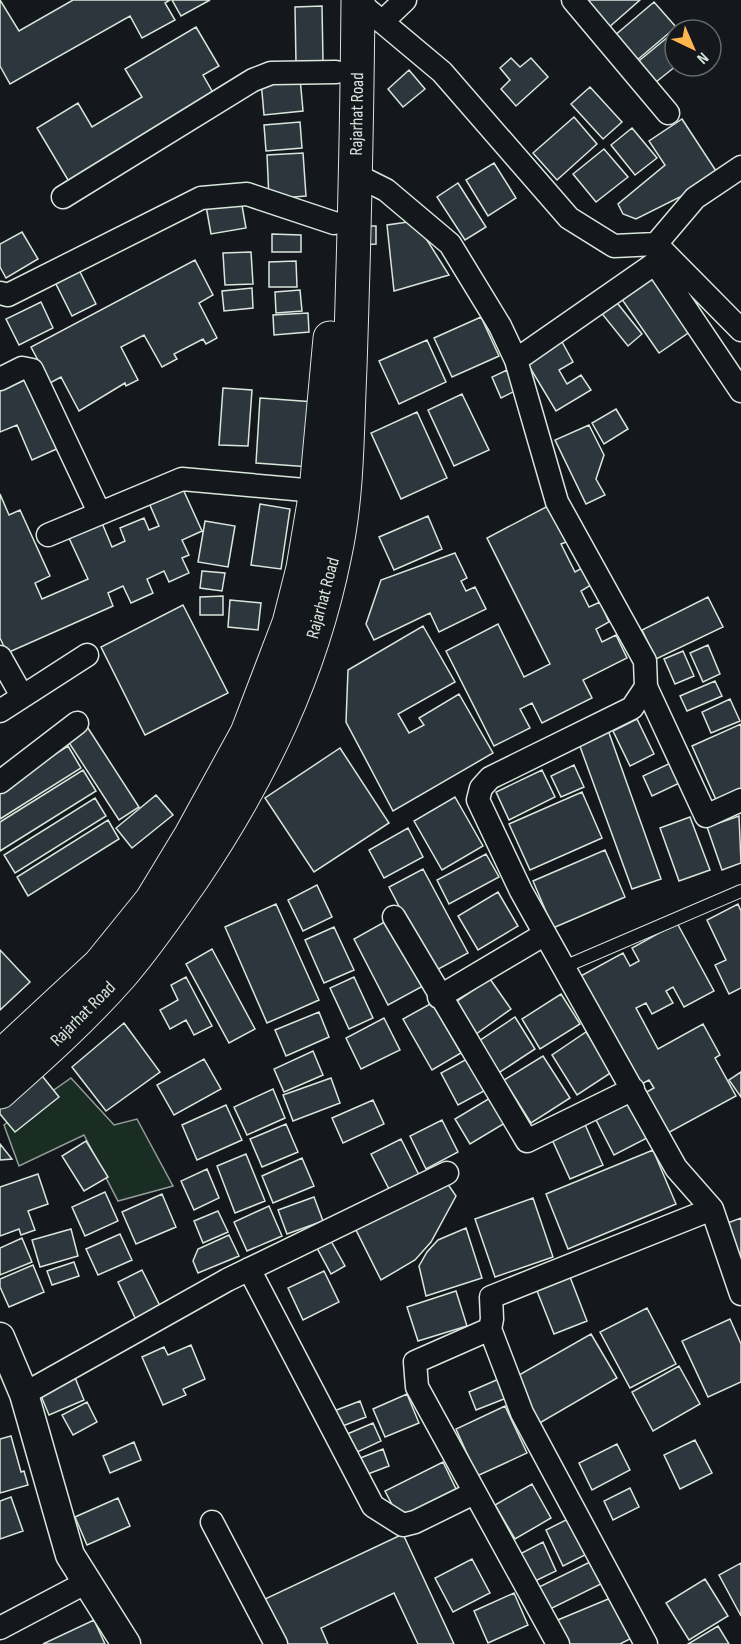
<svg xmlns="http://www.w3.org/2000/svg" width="741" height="1644" font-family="'Sofia Sans Condensed',sans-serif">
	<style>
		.green { fill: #1a2d24; stroke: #939e99; stroke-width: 1.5 }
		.building { fill: #2c363c; stroke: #d8e6dc; stroke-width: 1.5 }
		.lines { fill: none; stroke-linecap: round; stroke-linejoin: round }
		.service-casing { stroke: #d8e6dc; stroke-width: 14 }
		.minor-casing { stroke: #d8e6dc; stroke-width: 25 }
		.tertiary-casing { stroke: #d8e6dc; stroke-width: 31 }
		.primary-casing { stroke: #d8e6dc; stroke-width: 35 }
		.service { stroke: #14181c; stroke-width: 12 }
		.minor { stroke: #14181c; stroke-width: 22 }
		.tertiary { stroke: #14181c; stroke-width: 28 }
		.primary { stroke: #14181c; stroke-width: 33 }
		.labels { text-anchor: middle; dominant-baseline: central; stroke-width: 4.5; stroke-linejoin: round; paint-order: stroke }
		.street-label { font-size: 18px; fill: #d8e6dc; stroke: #14181c }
	</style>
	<rect width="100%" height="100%" fill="#14181c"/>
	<path class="green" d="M71 1078 114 1125 137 1119 173 1186 118 1201 84 1135 19 1166 4 1125Z"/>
	<path class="building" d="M0 0 19 31 73 0H170L165 3 175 20 142 38 130 16 10 84 0 66Z
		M172 0H210L181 16Z
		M582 0H640L607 29Z
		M654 2 676 27 636 61 614 36Z
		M322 6 323 62 296 63 295 7Z
		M196 27 219 66 203 75 216 98 71 185 37 128 78 103 92 127 142 97 125 69Z
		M675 31 676 66 651 86 634 65Z
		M511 58 520 67 531 58 548 77 516 106 501 89 510 80 500 68Z
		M409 70 425 89 403 107 388 89Z
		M300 78 303 111 264 115 261 81Z
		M590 87 622 122 603 139 571 104Z
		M574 117 597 144 557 180 533 153Z
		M682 119 720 177 636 219 623 214 618 204 665 165 649 141Z
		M300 122 302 148 266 151 264 125Z
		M632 128 657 158 635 175 611 145Z
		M604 149 628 177 596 202 573 174Z
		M303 153 306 196 269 199 267 155Z
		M494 163 516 198 488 216 466 180Z
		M458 183 486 227 465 240 437 197Z
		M241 200 246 228 211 234 206 206Z
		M415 221 449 275 394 291 387 225Z
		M361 226H376V244L361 245Z
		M22 232 38 259 6 278 0 267V244Z
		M272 234 301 235V252H272Z
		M251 252 253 284 225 285 223 253Z
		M195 260 213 295 199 303 217 338 206 344 203 339 174 354 177 359 162 367 144 335 121 347 138 380 126 386 125 383 79 411 61 377 50 383 31 347Z
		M296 261 297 287H269V262Z
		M78 268 96 304 72 316 54 280Z
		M655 271 694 329 659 353 619 295Z
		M252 288 253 308 224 311 222 291Z
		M300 290 302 311 276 313 275 292Z
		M614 299 642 334 628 346 599 310Z
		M41 302 53 328 19 345 6 319Z
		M308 313 309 332 274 335 273 315Z
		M481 317 499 356 452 377 434 338Z
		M427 340 446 382 399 404 379 361Z
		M561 340 573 362 559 370 567 384 581 375 591 390 556 411 526 361Z
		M507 370 517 390 501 398 492 377Z
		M31 377 61 447 32 460 17 425 0 432V391Z
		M223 388 252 390 248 446 219 445Z
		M462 394 489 450 454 466 428 410Z
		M260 398 315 402 310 467 256 463Z
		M616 409 628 429 604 444 592 423Z
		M417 412 447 478 401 499 371 433Z
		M589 425 604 455 596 479 605 495 586 504 555 440Z
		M182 487 202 531 182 540 189 555 182 558 189 573 169 582 164 571 147 579 153 593 131 603 123 586 108 593 113 606 7 653 0 638V494L9 515 20 510 50 576 35 583 42 599 88 579 69 538 102 523 112 547 125 541 120 528 144 518 149 530 159 526 149 503Z
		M260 504 290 509 281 569 251 565Z
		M550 505 569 541 561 544 575 572 582 568 591 585 581 591 589 607 600 602 609 622 596 629 602 642 616 635 627 658 583 680 592 698 542 723 532 703 520 709 530 728 494 746 446 651 498 624 524 677 550 664 487 538Z
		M428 516 442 549 394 570 379 537Z
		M205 521 235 526 228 567 198 562Z
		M455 553 467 578 461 581 466 591 475 587 486 609 439 632 430 613 374 640 366 624 381 580Z
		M202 571 225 573 222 591 200 588Z
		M223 596V615H200V597Z
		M708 597 723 627 656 659 642 630Z
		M230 600 261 603 258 630 228 627Z
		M183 605 228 693 145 735 101 647Z
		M423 626 455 682 398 714 409 733 424 725 419 718 459 694 493 753 393 811 346 722 348 670Z
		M708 645 720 674 703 682 690 653Z
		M683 651 694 676 675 684 664 659Z
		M715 681 722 696 687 711 680 696Z
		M730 699 740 721 711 733 702 712Z
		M637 719 654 754 630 766 613 731Z
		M741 724V791L717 802 692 746Z
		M86 725 139 807 119 820 66 738Z
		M608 730 661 879 632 889 578 741Z
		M68 746 81 768 0 819V789Z
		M340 748 389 823 314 872 265 798Z
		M677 760 686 780 652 796 643 776Z
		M574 765 584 787 561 797 551 776Z
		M83 770 96 791 0 851V822Z
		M542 770 555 797 509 820 496 792Z
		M582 792 602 838 530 870 509 824Z
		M156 795 173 815 132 848 116 828Z
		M455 797 483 846 442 870 414 821Z
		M95 798 106 816 15 873 4 855Z
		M739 816 741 863 722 870 707 827Z
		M690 817 710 870 679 881 660 828Z
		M108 820 119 839 28 896 17 877Z
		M408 828 423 857 384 878 369 850Z
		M605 850 625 897 553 928 533 881Z
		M486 854 499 877 449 904 437 880Z
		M423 869 468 953 433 972 389 887Z
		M317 885 332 917 303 931 288 900Z
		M498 892 518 926 478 950 458 916Z
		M276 904 319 1000 267 1023 225 927Z
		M738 904 741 911V988L729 994 715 965 726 960 707 920Z
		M388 920 423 986 388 1005 354 939Z
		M677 923 714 991 684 1007 673 987 666 991 673 1003 652 1014 646 1003 636 1008 658 1049 703 1024 720 1055 715 1058 736 1096 666 1134 643 1094 654 1088 649 1080 636 1087 577 978 623 953 630 966 639 961 632 948Z
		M334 927 354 970 324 983 305 940Z
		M212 949 255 1029 229 1043 186 964Z
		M0 950 30 982 0 1010Z
		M186 977 212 1026 194 1035 186 1020 170 1029 160 1010 178 1000 171 985Z
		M354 977 373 1018 349 1029 330 988Z
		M490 979 511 1009 472 1037 450 1006Z
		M561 994 580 1024 540 1049 522 1019Z
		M432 1003 461 1053 432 1070 403 1019Z
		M319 1012 329 1037 286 1056 275 1030Z
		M515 1017 535 1049 497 1074 476 1043Z
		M384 1018 400 1050 361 1069 346 1038Z
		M124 1023 160 1072 106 1111 72 1067Z
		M586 1032 612 1072 577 1095 552 1055Z
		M313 1051 323 1075 284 1092 274 1069Z
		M543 1056 570 1098 531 1123 504 1080Z
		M204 1059 221 1089 174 1115 157 1085Z
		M467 1059 484 1091 458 1105 441 1073Z
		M35 1067 59 1097 15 1132 0 1114V1096Z
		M741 1072V1097L729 1080Z
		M331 1078 340 1103 293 1121 283 1095Z
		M273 1089 285 1118 247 1135 234 1107Z
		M625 1097 647 1138 614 1155 593 1114Z
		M490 1098 505 1123 470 1144 455 1119Z
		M373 1100 384 1124 343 1143 332 1118Z
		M226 1105 242 1140 197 1160 182 1125Z
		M442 1120 458 1152 426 1169 410 1136Z
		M583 1120 603 1165 570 1179 550 1135Z
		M286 1124 298 1152 262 1167 250 1139Z
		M401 1139 419 1175 389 1189 371 1154Z
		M86 1141 108 1177 84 1191 62 1156Z
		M0 1144 12 1159 0 1160Z
		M653 1150 676 1204 568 1249 546 1194Z
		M246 1154 265 1201 235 1213 217 1166Z
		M302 1158 314 1186 273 1203 262 1176Z
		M207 1169 219 1198 194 1210 181 1181Z
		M38 1174 48 1204 28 1211 35 1230 21 1235 19 1229 0 1236V1187Z
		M445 1180 456 1196 431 1242 415 1260 381 1280 354 1226Z
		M105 1192 118 1221 85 1236 72 1207Z
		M162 1194 176 1227 136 1244 122 1212Z
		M314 1197 323 1221 287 1234 278 1210Z
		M533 1198 553 1257 495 1277 475 1219Z
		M269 1206 282 1236 247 1251 234 1222Z
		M218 1211 228 1232 203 1243 194 1221Z
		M741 1218V1262L725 1224Z
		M466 1228 482 1278 426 1296 419 1266 427 1252 438 1240Z
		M71 1229 78 1256 40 1267 32 1240Z
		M120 1234 132 1260 98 1275 86 1249Z
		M229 1235 239 1256 198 1273 193 1261 198 1249Z
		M22 1238 32 1262 0 1275V1248Z
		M331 1241 345 1266 331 1274 317 1248Z
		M74 1262 79 1276 52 1285 47 1271Z
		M33 1265 44 1292 9 1307 0 1287V1279Z
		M142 1270 163 1312 138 1324 118 1282Z
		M324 1271 339 1302 303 1320 288 1288Z
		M570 1277 587 1321 554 1334 537 1291Z
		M456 1291 467 1326 418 1341 407 1307Z
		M647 1308 676 1364 630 1388 600 1332Z
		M730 1319 741 1344V1382L708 1397 682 1341Z
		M591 1334 617 1378 538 1424 512 1379Z
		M191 1345 205 1379 183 1389 186 1395 163 1405 142 1357 164 1347 168 1355Z
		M679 1366 700 1404 653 1431 632 1392Z
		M74 1375 84 1400 49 1415 39 1391Z
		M501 1378 509 1397 476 1410 469 1392Z
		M407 1394 419 1423 385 1437 373 1409Z
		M360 1401 366 1417 340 1427 334 1411Z
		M87 1402 97 1422 73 1435 62 1415Z
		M505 1406 527 1453 477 1476 456 1429Z
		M373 1423 381 1441 353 1454 345 1435Z
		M11 1436 21 1472 24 1471 28 1485 0 1493V1439Z
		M695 1440 712 1473 680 1489 664 1455Z
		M134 1442 141 1460 110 1473 103 1456Z
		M617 1444 630 1470 592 1490 579 1463Z
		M383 1449 389 1466 360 1477 353 1461Z
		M443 1462 456 1489 399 1518 385 1491Z
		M532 1484 551 1518 515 1539 495 1505Z
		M630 1488 639 1507 613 1520 604 1501Z
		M11 1497 23 1531 0 1539V1501Z
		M118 1498 130 1526 87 1545 75 1517Z
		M570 1518 587 1554 563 1566 546 1530Z
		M403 1534 454 1644H418L394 1593 321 1628 328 1644H285L265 1599Z
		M543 1542 556 1571 529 1584 516 1556Z
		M472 1559 490 1593 453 1612 435 1578Z
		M592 1561 603 1583 548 1610 537 1588Z
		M741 1563V1616L719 1575Z
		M705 1579 728 1616 689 1640 666 1603Z
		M514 1593 528 1625 488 1643 474 1611Z
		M613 1597 630 1639 620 1644H563L553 1622Z
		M94 1620 105 1644H43Z
		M718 1626 729 1644H688Z"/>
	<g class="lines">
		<g class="service-casing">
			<path id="service" d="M564 967 741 891"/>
		</g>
		<g class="minor-casing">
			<path id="minor" d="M356 0 442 72 569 218 614 246 656 244 695 198 741 167
				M573 0 668 113
				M382 22 405 0
				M356 175 386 190 450 244 500 326 516 360
				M63 197 253 80 271 73 336 72
				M657 245 741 330
				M667 255 516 360 557 502 645 661 646 687 632 708 490 778 481 788 478 800 521 891 676 1168 712 1209 741 1294
				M655 263 741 391
				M0 293 8 295 201 198 247 194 334 223
				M0 379 22 368 32 370 99 512
				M48 535 182 479 316 491
				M0 657 22 696
				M646 687 706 816 741 800
				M0 711 87 655
				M0 782 77 723
				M394 917 527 1141 633 1089
				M439 997 545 934
				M249 1269 373 1506 403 1525 415 1522 474 1493
				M490 1329 522 1413 646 1644
				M24 1394 227 1280 447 1173
				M212 1522 276 1644
				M0 1628 87 1582
				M558 1644 417 1387 415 1362 490 1329 492 1319 491 1297 712 1209"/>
		</g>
		<g class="tertiary-casing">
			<path id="tertiary" d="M0 1337 24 1394 70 1555 126 1644"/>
		</g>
		<g class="primary-casing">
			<path id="primary" d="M0 1057 100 964 151 901 191 835 247 733 289 623 303 568 316 491 330 338
				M0 1092C42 1055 84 1017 121 975 148 944 170 911 193 878 261 777 311 674 335 554 348 494 347 429 350 368 354 245 357 123 358 0"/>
		</g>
		<use href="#service" class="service"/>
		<use href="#minor" class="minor"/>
		<use href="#tertiary" class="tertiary"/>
		<use href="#primary" class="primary"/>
	</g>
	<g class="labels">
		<g class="street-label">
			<text transform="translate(357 114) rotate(-89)">Rajarhat Road</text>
			<text transform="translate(323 598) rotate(-75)">Rajarhat Road</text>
			<text transform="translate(83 1014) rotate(-45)">Rajarhat Road</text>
		</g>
	</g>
	<g transform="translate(693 48) rotate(136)"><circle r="28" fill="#14181c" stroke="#626a69" stroke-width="1.5"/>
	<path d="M0-4.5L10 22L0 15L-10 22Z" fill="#ffb74d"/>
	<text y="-9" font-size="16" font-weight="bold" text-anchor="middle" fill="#d8e6dc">N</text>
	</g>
</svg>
